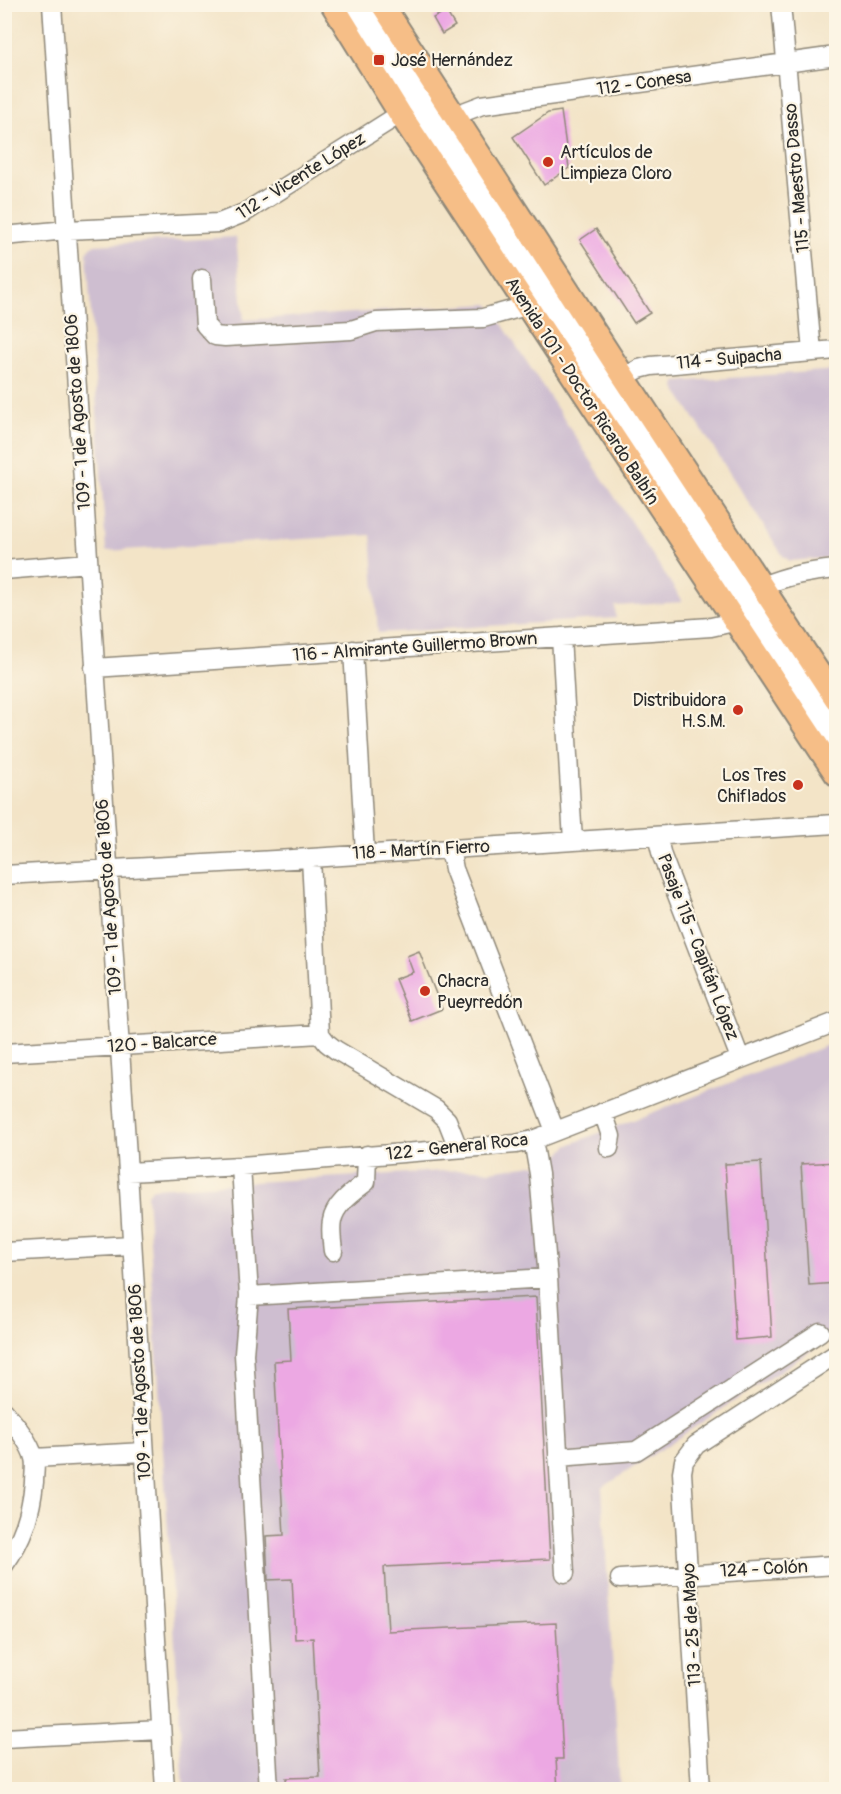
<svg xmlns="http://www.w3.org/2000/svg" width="841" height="1794" font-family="Pangolin,sans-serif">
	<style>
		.industrial { fill: #cebed0 }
		.building { fill: #eca8e3 }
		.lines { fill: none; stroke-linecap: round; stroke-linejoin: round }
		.minor-casing { stroke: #8f8879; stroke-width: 21 }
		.major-casing { stroke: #8f8879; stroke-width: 26 }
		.minor { stroke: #fff; stroke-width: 18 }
		.major { stroke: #f6be87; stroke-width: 22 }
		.poi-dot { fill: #c8321e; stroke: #fcf5e5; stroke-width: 2 }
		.labels { text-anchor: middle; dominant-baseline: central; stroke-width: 4.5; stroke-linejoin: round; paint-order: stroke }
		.poi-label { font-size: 18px; fill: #2b2b2b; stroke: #fcf5e5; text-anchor: start }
		.street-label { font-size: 18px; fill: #2b2b2b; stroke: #fcf5e5 }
	</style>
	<rect width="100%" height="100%" fill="#fcf5e5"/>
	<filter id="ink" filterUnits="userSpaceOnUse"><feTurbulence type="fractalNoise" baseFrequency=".0167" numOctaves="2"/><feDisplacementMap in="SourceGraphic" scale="12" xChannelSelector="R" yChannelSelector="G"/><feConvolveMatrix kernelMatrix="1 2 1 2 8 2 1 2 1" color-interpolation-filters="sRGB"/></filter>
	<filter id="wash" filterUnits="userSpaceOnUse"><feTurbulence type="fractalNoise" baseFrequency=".008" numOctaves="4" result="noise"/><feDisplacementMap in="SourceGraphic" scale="24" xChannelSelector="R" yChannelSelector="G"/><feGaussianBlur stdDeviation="1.35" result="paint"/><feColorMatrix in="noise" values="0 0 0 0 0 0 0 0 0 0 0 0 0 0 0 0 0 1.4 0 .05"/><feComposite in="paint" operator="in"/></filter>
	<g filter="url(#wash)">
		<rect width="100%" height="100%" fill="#f3e4c7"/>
		<path class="industrial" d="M236 237 244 320 489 304 683 602 615 606 616 618 378 633 371 535 106 551 87 252 93 245Z
			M836 370V557L790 561 783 556 675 388 676 382Z
			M836 1042V1334L602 1488 620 1789H184L147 1194 153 1188 477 1169 489 1171 554 1162 567 1146 581 1140Z"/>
		<g id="blocks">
			<path class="building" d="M446 11 455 26 442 34 433 18Z
				M561 111 569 168 544 185 513 137 548 113Z
				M596 229 650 313 634 323 580 240Z
				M419 951 442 1009 412 1021 395 979 413 972 407 956Z
				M761 1162 772 1337 736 1340 725 1164Z
				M837 1162V1283L809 1285 801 1164Z
				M536 1297 550 1559 384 1567 388 1631 556 1623 563 1759H556L558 1790H287L286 1778 320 1777 313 1638 295 1639 292 1579 268 1580 266 1536 284 1535 274 1361 291 1360 288 1309Z"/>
		</g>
	</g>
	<g filter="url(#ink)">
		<use href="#blocks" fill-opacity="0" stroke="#8f8879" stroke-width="1.5"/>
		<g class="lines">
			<g class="minor-casing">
				<path id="minor" d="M52 4 128 1172 165 1790
					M351 4 836 753
					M368 4 836 726
					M781 4 812 352
					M453 116 482 105 836 56
					M4 236 67 230 219 223 244 213 400 114 409 106
					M202 279 205 325 215 336 225 337 351 330 376 322 483 318 526 306
					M624 377 639 369 651 366 836 350
					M4 570 88 563
					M762 586C789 575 808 572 836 569
					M561 637 573 841
					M353 650 365 853
					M94 668 711 627 734 622
					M657 836 662 856 740 1058
					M450 849 454 869 555 1131
					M311 858 320 1034 327 1043 336 1050 436 1109 447 1120 458 1148
					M4 875 311 858 836 824
					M4 1053 320 1034
					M603 1112 611 1136 609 1148
					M533 1140 539 1174 548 1278 565 1573
					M241 1166 249 1296 244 1354 269 1790
					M128 1172 241 1166 516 1144 533 1140 836 1022
					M333 1251C332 1242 330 1230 332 1221 335 1204 353 1192 366 1182L367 1155
					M4 1252 132 1245
					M249 1296 548 1278
					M4 1411C14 1423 30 1442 34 1458 36 1465 34 1475 34 1482 31 1513 23 1539 4 1565
					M558 1457 636 1451 820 1332
					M34 1458 144 1452
					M620 1579 836 1565
					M4 1738 161 1730
					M701 1790 682 1472 684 1461 696 1445 836 1354"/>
			</g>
			<g class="major-casing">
				<path id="major" d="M332 4 400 114 836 774
					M382 4 624 377 836 699"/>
			</g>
			<use href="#minor" class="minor"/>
			<use href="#major" class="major"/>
		</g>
	</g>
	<g class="poi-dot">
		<rect x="373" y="54" width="12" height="12" rx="3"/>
		<circle cx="548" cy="162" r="6"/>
		<circle cx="738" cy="710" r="6"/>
		<circle cx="798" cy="785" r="6"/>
		<circle cx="425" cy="991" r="6"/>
	</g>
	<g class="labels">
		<g class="poi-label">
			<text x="391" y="60">José Hernández</text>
			<text x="560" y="152">Artículos de<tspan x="560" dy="21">Limpieza Cloro</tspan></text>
			<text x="726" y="700" text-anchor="end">Distribuidora<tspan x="726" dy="21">H.S.M.</tspan></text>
			<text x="786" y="775" text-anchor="end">Los Tres<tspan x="786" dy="21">Chiflados</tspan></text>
			<text x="437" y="981">Chacra<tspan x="437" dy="21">Pueyrredón</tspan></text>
		</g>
		<g class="street-label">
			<text transform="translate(644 83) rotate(-8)">112 - Conesa</text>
			<text transform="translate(301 176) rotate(-32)">112 - Vicente López</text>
			<text transform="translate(797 178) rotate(-95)">115 - Maestro Dasso</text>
			<text transform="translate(729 359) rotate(-5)">114 - Suipacha</text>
			<text transform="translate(582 391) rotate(57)">Avenida 101 - Doctor Ricardo Balbín</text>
			<text transform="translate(78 412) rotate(-94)">109 - 1 de Agosto de 1806</text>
			<text transform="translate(415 647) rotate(-4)">116 - Almirante Guillermo Brown</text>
			<text transform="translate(421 850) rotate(-3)">118 - Martín Fierro</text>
			<text transform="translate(109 897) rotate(-94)">109 - 1 de Agosto de 1806</text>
			<text transform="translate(698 947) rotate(69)">Pasaje 115 - Capitán López</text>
			<text transform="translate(162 1043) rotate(-4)">120 - Balcarce</text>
			<text transform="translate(457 1147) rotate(-6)">122 - General Roca</text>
			<text transform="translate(140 1382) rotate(-93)">109 - 1 de Agosto de 1806</text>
			<text transform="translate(764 1569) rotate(-3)">124 - Colón</text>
			<text transform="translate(692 1625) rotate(-93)">113 - 25 de Mayo</text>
		</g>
	</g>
	<rect width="841" height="1794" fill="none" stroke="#fcf5e5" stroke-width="24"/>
</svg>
